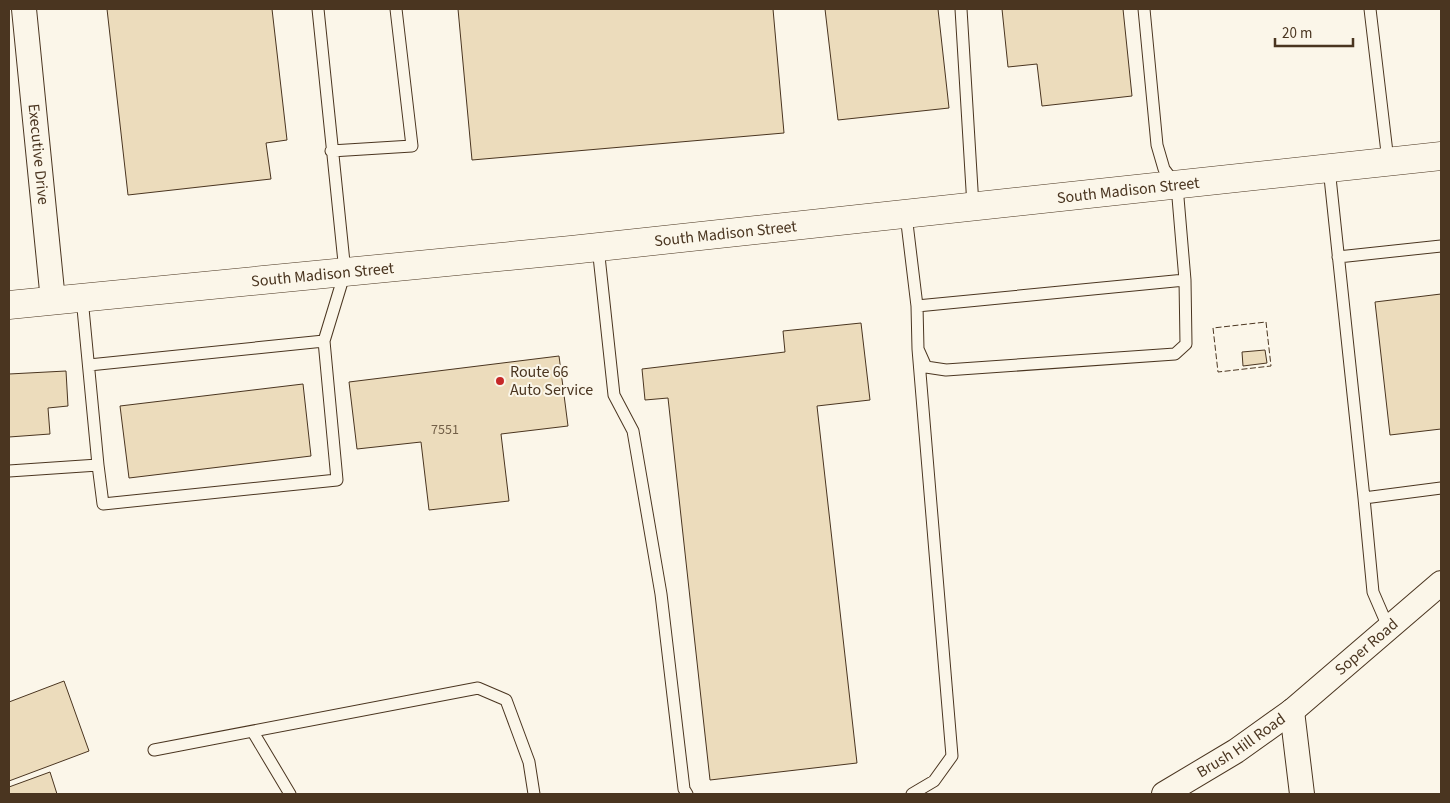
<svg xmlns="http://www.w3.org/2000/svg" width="1450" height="803" font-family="'Source Sans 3',sans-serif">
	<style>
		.building { fill: #ecdcbc; stroke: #4a3520 }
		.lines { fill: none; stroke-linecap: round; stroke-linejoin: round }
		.lane-casing { stroke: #4a3520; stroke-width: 13 }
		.street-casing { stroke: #4a3520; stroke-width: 26 }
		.secondary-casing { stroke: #4a3520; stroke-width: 29 }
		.lane { stroke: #fbf6e9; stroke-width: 11 }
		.street { stroke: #fbf6e9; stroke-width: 24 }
		.secondary { stroke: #fbf6e9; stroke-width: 28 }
		.fence { stroke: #4a3520; stroke-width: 1; stroke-dasharray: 6 2.5; stroke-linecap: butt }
		.poi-dot { fill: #c62828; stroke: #fbf6e9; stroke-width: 2 }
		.labels { text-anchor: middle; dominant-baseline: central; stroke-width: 4; stroke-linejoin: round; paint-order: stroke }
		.number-label { font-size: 14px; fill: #725f47 }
		.street-label { font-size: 16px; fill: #4a3520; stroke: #fbf6e9 }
		.poi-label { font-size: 16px; fill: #4a3520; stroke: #fbf6e9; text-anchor: start }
	</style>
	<rect width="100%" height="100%" fill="#fbf6e9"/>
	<path class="building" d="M107 9H272L287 140 266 143 271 179 128 195Z
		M458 9H773L784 133 472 160Z
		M825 9H938L949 108 838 120Z
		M1002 9H1123L1132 96 1042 106 1037 64 1008 67Z
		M1441 294V429L1390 435 1375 302Z
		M861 323 870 400 817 406 857 763 710 780 668 398 645 400 642 369 785 352 783 331Z
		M1265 350 1267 363 1243 366 1242 352Z
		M559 356 568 426 501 434 509 501 429 510 421 442 357 449 349 382Z
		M66 371 68 406 48 408 50 434 9 437V374Z
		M303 384 311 456 129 478 120 406Z
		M64 681 89 751 9 781V702Z
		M50 772 57 794H9V787Z"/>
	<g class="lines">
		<g class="lane-casing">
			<path id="lane" d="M318 9 345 272 324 341
				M961 9 973 206
				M1370 9 1388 161
				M331 151 412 146 396 9
				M1329 168 1364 498 1441 488
				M906 215 917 306 1185 280 1177 186 1164 169 1157 145 1144 9
				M598 247 614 395 633 431 661 594 684 789 687 794
				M1338 257 1441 246
				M917 306 918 349 926 367 946 370 1175 354 1186 344 1185 280
				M89 365 324 341 337 480 103 504 98 465
				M9 471 98 465 82 298
				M1364 498 1373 592 1389 629
				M253 732 290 794
				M154 750 478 688 506 700 529 762 534 794
				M912 794 934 781 952 756 918 349"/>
		</g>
		<g class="street-casing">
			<g id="street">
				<path id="s1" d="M24 9 53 301"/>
				<path d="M1292 711 1302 794"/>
				<path id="s2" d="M1164 794 1236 751 1292 711 1441 583"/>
			</g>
		</g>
		<g class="secondary-casing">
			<g id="secondary">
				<path id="s3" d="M9 305C196 286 383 270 571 250 861 220 1151 188 1441 156"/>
			</g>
		</g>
		<use href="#lane" class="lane"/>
		<use href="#street" class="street"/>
		<use href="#secondary" class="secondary"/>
		<path class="fence" d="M1266 322 1271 366 1218 372 1213 328Z"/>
	</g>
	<circle class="poi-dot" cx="500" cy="381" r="5"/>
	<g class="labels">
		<g class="number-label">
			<text x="445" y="430">7551</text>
		</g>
		<g class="street-label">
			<text stroke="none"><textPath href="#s1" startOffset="146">Executive Drive</textPath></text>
			<text stroke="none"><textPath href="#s3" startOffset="1125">South Madison Street</textPath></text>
			<text stroke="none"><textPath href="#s3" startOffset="720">South Madison Street</textPath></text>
			<text stroke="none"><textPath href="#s3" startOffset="315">South Madison Street</textPath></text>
			<text stroke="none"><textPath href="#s2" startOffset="251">Soper Road</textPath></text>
			<text stroke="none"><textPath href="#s2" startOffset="91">Brush Hill Road</textPath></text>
		</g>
		<g class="poi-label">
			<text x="510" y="372">Route 66<tspan x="510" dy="18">Auto Service</tspan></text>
		</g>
	</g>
	<rect width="1450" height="803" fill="none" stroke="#4a3520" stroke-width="20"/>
	<path d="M1275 38v8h78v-8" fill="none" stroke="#4a3520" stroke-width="2.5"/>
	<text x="1282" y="38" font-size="15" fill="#4a3520" stroke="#fbf6e9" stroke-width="4" paint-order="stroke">20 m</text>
</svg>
